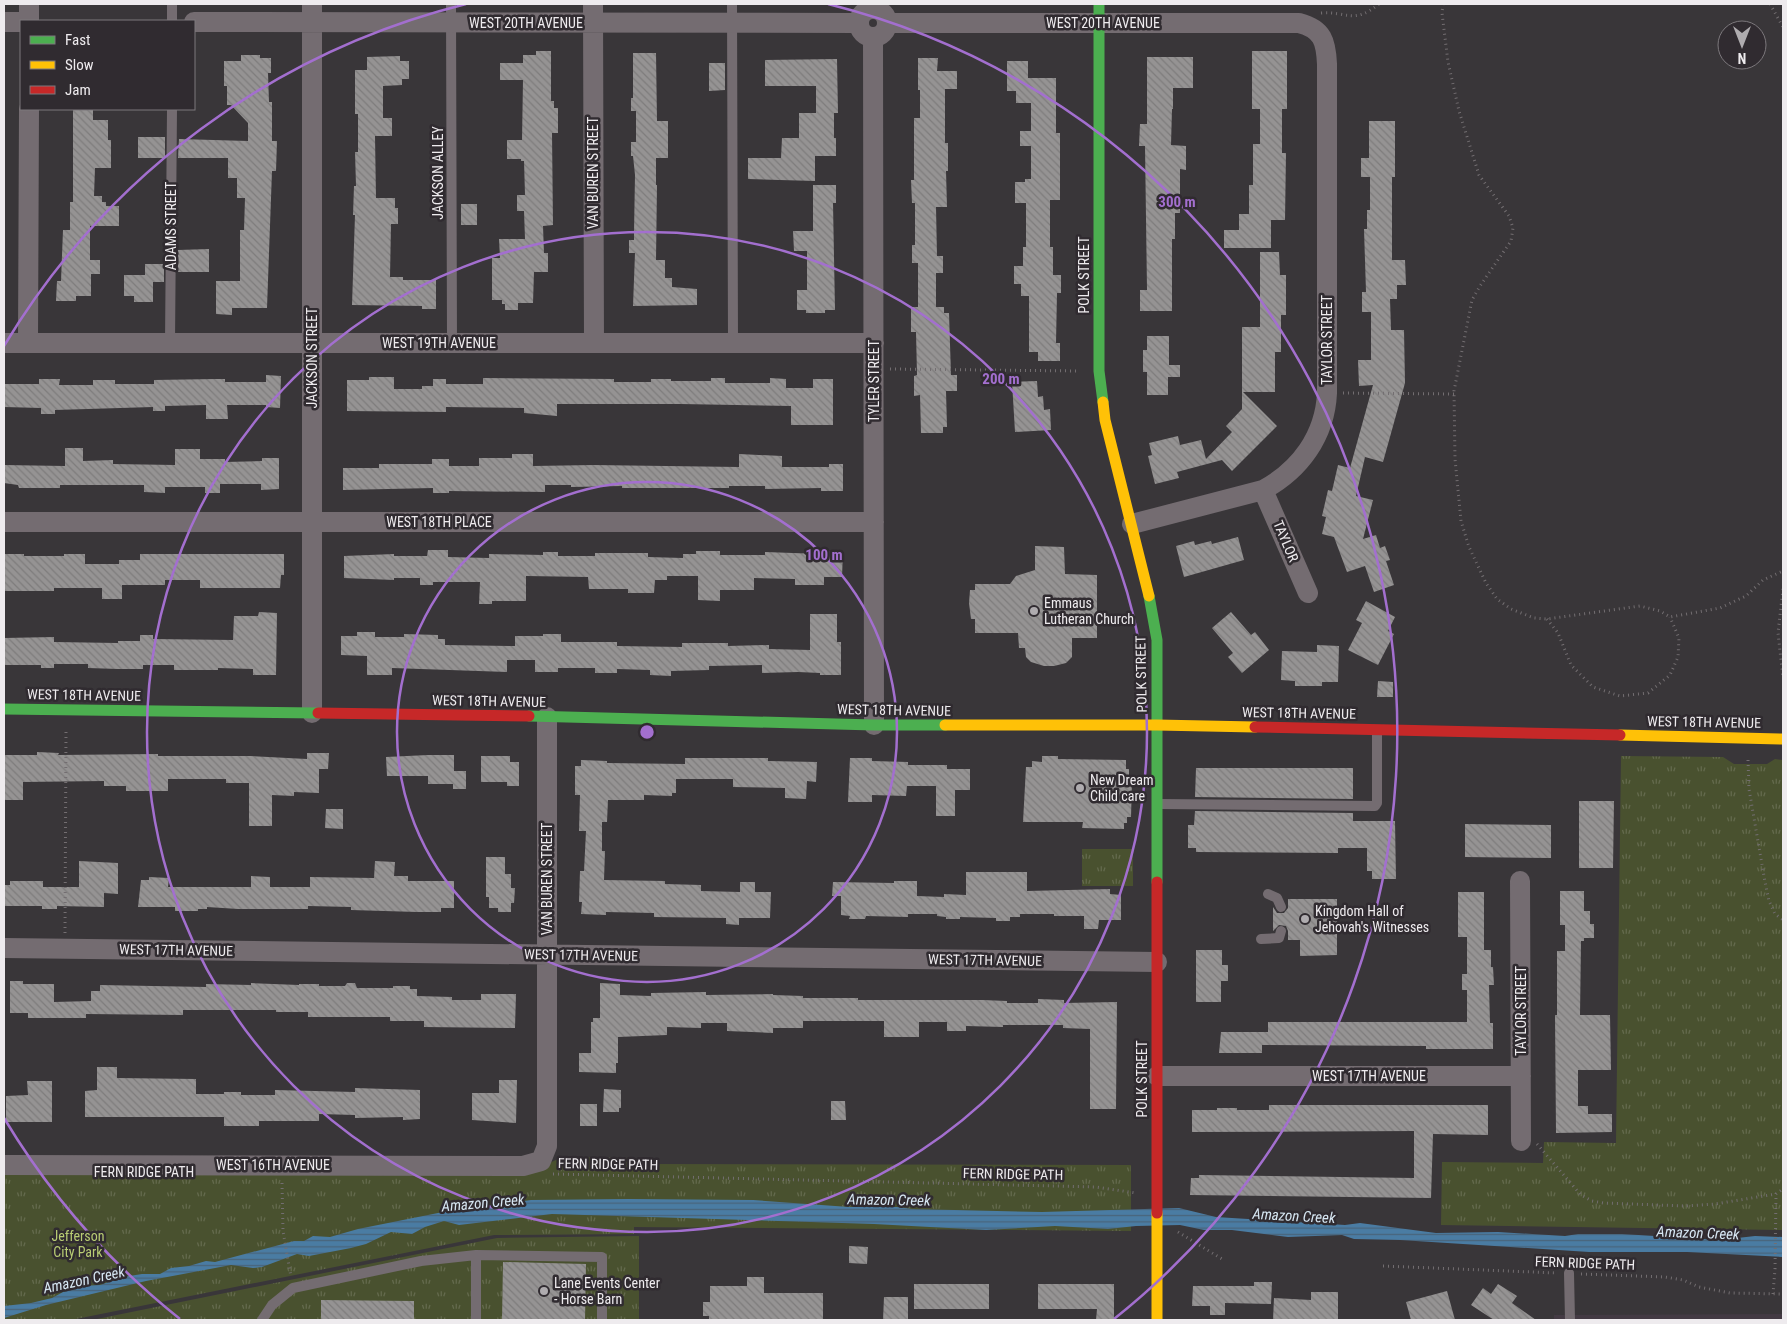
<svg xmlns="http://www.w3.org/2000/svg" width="1787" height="1324" font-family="'Roboto Condensed',sans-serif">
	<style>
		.built { fill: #433a43 }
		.park { fill: url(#park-tufts) }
		.water { fill: url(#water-rules) }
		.building { fill: url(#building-back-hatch) }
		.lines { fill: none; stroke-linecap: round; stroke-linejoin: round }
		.path { stroke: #736e71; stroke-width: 3; stroke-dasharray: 1 4; stroke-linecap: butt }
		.lane { stroke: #746c71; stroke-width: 10 }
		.street { stroke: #746c71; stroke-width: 20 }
		.fast { stroke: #4caf50; stroke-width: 11 }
		.slow { stroke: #ffc107; stroke-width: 11 }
		.jam { stroke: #c62828; stroke-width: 11 }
		.ring { fill: none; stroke: #a36fcf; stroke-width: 2.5 }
		.poi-dot { fill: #afacaf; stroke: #302b30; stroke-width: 2 }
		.labels { text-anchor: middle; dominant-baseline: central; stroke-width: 5; stroke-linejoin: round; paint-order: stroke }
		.street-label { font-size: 14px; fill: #eeebee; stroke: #302b30 }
		.poi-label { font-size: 14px; fill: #eeebee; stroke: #302b30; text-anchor: start }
		.park-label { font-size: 14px; fill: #b8cc73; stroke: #302b30 }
		.water-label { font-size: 15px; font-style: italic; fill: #d7e7f3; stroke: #302b30 }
		.centre { fill: #a36fcf; stroke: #302b30; stroke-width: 2.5 }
		.ring-label { font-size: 15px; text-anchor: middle; font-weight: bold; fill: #a36fcf; stroke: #302b30; stroke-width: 5; stroke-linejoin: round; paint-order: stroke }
	</style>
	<defs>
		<pattern id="park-tufts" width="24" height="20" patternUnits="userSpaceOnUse" patternTransform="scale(1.25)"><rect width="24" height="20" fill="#49512f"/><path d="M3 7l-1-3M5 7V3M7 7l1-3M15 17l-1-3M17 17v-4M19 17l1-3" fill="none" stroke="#646a4d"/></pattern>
		<pattern id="water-rules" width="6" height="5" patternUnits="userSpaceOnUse" patternTransform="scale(1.25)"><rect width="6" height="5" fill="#4a7ca3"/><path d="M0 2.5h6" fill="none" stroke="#49647a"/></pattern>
		<pattern id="building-back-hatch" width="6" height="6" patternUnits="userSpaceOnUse" patternTransform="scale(1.25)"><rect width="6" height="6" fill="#959393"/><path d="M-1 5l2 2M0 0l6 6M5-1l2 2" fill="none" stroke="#7e7c7c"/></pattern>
	</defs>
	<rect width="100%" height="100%" fill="#393639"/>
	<path class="built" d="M1783 1314V1320H1554V1315Z"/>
	<path class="park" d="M1621 756 1723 757 1734 764H1767L1775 759 1783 760V1230L1441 1225 1442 1162 1543 1163 1544 1142 1616 1143Z
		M1082 849H1133V886H1082Z
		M562 1157 635 1158V1164L1131 1165V1231L634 1227V1234L494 1235 71 1320H4V1170L531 1172Z
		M639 1236V1320H92L497 1238Z"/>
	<path class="water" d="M628 1199 753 1200 849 1207H897L912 1209 1042 1212 1179 1208 1216 1217 1345 1225 1360 1223 1436 1233 1498 1232 1565 1236 1578 1234H1622L1720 1240 1755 1236 1783 1237V1257L1687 1252H1589L1400 1240 1354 1239 1342 1235 1288 1237 1232 1230H1204L1180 1225 1136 1226 1108 1229 1055 1226 986 1230 874 1224 552 1214 459 1225 444 1221 425 1227 412 1234 391 1232 366 1244 351 1248 309 1256 297 1254 262 1267 253 1268 231 1265 146 1281 46 1305 4 1318V1306L31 1303 52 1298 63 1292 79 1286 100 1285 123 1277 142 1274H160L171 1268 189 1266 206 1261 215 1262 294 1241H304L313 1236 330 1237 358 1229 443 1212 531 1200Z"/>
	<path class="building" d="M536 51H551V101H554V108H558V133H552L553 225 543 226 544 253H548V272H534L533 303H518V310H505V304H502V300H492V258H500L499 239H525L524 211H517V195H525L524 161H521V159H507V140H522L523 80H500V63H523V55H536Z
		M1252 51H1287V109H1282V153H1286L1285 220H1271V248H1224V230H1239V214H1249V185H1253V144H1260V109H1252Z
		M633 53H656L657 121H668V158H656V185H657L656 260H665V278H672V287L697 289V305L633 306 635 253H629V240H634V232L635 175 633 156H631V142H636V111H631V98H633Z
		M241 55H260V58H271V73H268L269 102H272V141H277L276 171H272L267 308H232V315L216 314V281H240V230H244L245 198H237V178H228V158H178L179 139 248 141V123L231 105H227V86H224V61H241Z
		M400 56V61H409V79H402V85L383 86V118H392V136H375L376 198H395V208H398V224H391L390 277H403V280H436V309H422V306L352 305 355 215H353L354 186H356L355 152H358V114H355V70H367V57Z
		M1147 57H1193V88H1173V109H1172L1171 145 1186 146V170L1180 169V213H1175V239H1172V311H1140V290H1147L1145 146H1139L1140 124H1147Z
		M918 58H938L937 71H957V89H945V143H948V171H946L947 207H936L937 256H943V273H936V307H944V313H949L951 375H957V391H946L947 427H943V433H921L920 395 914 396V376L917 375 916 332H911V307H918V263H912V245H915V203H912L911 180H914V118H920V90H918Z
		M837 59 838 113H834V138H836V156H815V181L748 179V158H781L782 138H799V113H816V86H765V60Z
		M1007 61H1028V78H1056V133H1060V200H1050V247H1053V275H1061V293H1057L1056 343H1060V361H1038V352H1029V296H1021V284H1014V266H1023V247H1026V203H1015V182H1025V179H1031V146H1020V131H1031V103H1016V91H1007Z
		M709 63H725V90L709 91Z
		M73 109H93V120H108V140H111V168H95L94 196H102V202H106V206H119V226H90V260H100V274H91V296H76V301H56L57 281H61L63 230H70V202H73Z
		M1369 121H1395V177H1392V260H1405L1406 285H1397V299H1390L1391 330H1404L1405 383 1383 462 1365 457 1356 496 1373 500 1363 539 1376 535 1380 548 1385 546 1390 560 1386 561 1394 585 1374 592 1365 566 1347 572 1334 537 1322 534 1326 517 1322 516 1328 490 1332 491 1338 465 1350 468 1373 385 1359 386 1358 360H1371V312H1362V292H1366L1364 229H1367V210H1370V177H1361V158H1369Z
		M138 137H165V158H138Z
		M813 185H836V203H833L835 310H825V313H806V310H797V290H807V251H794L793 231H813Z
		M461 204H477V225H461Z
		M209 249V272H178V250Z
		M1260 252H1279L1280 275H1286V315H1281V352H1275V392H1243L1277 426 1232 471 1222 460 1177 472 1179 478 1155 484 1148 456 1152 455 1149 443 1178 436 1180 445 1201 440 1206 459 1232 432 1226 426 1242 409V327H1260Z
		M145 264H164V282H153V302H134V296H124V275H145Z
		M1147 336H1169V365H1180V377H1168V395H1147V372H1143V350H1147Z
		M266 375 281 376 280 408 266 407V405H227L228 419H206V405L165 406V411H153V407L55 410V414H41V408L4 407V384H39V379H60L59 385H93V380H115V384H154V380L215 379H225V382H266Z
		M369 377H394V389H422V386H433V379H446V384H483V378L614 379V382H651V379H671V381H711V378H725V383H770V378L786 379V388H813V379H833V425H791V406L680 404H557V416L524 413V408L446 407V412L347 411V380H369Z
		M1037 381 1038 397 1043 396 1044 410 1050 409 1051 430 1015 432 1012 382Z
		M65 448H83V461L113 460V464L175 465V449H200V459H225V462L262 461V458H279V489L261 490V484H220V493H205V487H165V493L144 492V485H60V488H19L18 485 4 483V465L65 466Z
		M512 454H533V466L593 465 739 467V454L782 456V467H829V464H843V491H821V488L765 489V486H729V488H622V486L571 487V485H545V492L449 491V493H433V488L343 490V468H379V464H432V459H449V466H479V458H512Z
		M1238 537 1244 560 1184 577 1176 546 1194 541 1195 545 1211 541 1212 544Z
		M1035 546 1064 547 1065 574 1097 575V638H1072V657L1066 663 1054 666H1044L1031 662 1026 657 1025 648H1019L1018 633H975V619H971L969 603 970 590H975V584H1010L1016 576 1035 570Z
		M428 550H448V557L489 558V554L543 555V552H558V556H595V553H648V557L683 558V554H696V551H720V555H765V552L821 554V551H843L842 577H824V585H795V579L754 578V590H720V601L698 600V576H667V580H655L654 593H628V589H589L588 577 526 576V601H492V604H479L480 582H433V585H420V578H394V580L344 578V556L394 554V556H427Z
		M4 554H24V556H64V554H85V564H119V560H140V554H284V575H281L280 588H200V580H165V585H122V599H102V588H54V591H4Z
		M1366 601 1395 617 1388 631 1394 634 1378 665 1348 650 1362 623 1356 620Z
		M259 612 277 613 276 675H253V669L218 668V670H174V665H143V669H118L88 668V664H54V668H41V665H4V638L54 637V642L118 643V641H140V635H153V639L233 640 234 616H258Z
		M1231 612 1251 635 1255 632 1269 650 1242 673 1228 657 1233 653 1212 628Z
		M810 614H837V642H841V675H820V673L798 672 762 673V665L709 666V670L671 671V676L650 675V670L617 669V673H595V668H558V672H535V660H507V672L392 668V675H367V656L341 655V636H357V632H375V637H404V634L438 635V639H445V645L515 646V636H543V634H561V642H617V646L682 647V643H728V646L769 645V649L810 650Z
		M1317 645 1339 646 1338 682H1322V686H1295V681L1281 680 1282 651 1317 652Z
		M1378 681 1393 682V697H1377Z
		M37 752 59 753 58 755 158 754V756H250L307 759V753H329L328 769H319V793L294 792V796L272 795V826H249V783H226V779H168V791H126V786H104V781L23 782V800H4V755H37Z
		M428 755H454V771H466V789H453V784H428V776H387L386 757Z
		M481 756H510V762H519V786H507V782H481Z
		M1042 756H1058V759L1126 760V769H1129V782H1132L1131 817H1127V823H1124V829L1082 828 1083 822H1023L1026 767H1032V761L1042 762Z
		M685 758H768V761L817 762 816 782 807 781 806 799 785 798V788L733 787V779H676V793H672V796L644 795V800H608L607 822H602V851H605L604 880 665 881V884L701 885V891L740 892V882H755V892H771L770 918H739V925L726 924V918L654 917V913L606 912V915L581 914 582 902H579L580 871H584L586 831H579L580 795H575V766H581V760L607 761V763L685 764Z
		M850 758H872V761L908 762V765H947V769H970V790H955V816H936V786H907L906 796 872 795V802H848Z
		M1196 768H1353V799L1195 797Z
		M1579 801H1614L1613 868H1579Z
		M326 809H343V829L325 828Z
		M1195 811 1353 813V821H1395L1396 879H1372V871H1367V848H1338V853L1196 852V848H1188V825H1194Z
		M1465 824 1551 825V858L1465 857Z
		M486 857H505V874H511V888H515L514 903H511V912H498V908H489V897H486Z
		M79 861 118 863V894L104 893V907L57 906V909H42V906H4V885H10V881H43V887H79Z
		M375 861 395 862 394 876H408V881H454V908H441V912H417L351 910V907L308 906V909H238L207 907V909H198V911H175V907H138L141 880H149V877L169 878 168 887H251V876L270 877V887H310V877L374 878Z
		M966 872H1027V891L1110 889V894L1121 895V920H1099L1098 929H1084V916H1054V914H1020V917H1010V921H996V918L960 917V919H946V917L937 916V914H908V917L866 916 865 919H849L850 916 841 915V896H832L833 882 894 883V881H917V896L944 897V894L966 895Z
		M1560 891H1584V911H1590V924H1594V938H1584V941H1581L1580 1015H1610L1611 1070H1578V1106H1588V1114H1612V1132L1556 1133 1555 1015H1557V951H1565V925H1560Z
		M1458 892H1484V950H1491V967H1493L1494 985H1489L1490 1023H1493V1049H1426V1046L1262 1045V1053H1219L1221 1032H1268V1022H1467V990H1462V974H1467V937H1458Z
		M1288 899H1337V955L1300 956V940H1288V931L1286 926 1279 925 1273 931V907L1277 913H1284L1288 908Z
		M1196 950H1222V965H1228V981H1221V1002H1196Z
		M10 981H23V984H54V1002L91 1001V991H100V985L206 987V984L251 985V983L299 985V984H319V986H345L347 983H355L357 988H393V986H410V989H417V996L452 997V1000H481V994H516L515 1028 424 1027V1021H390V1017H308V1012H276V1010H183V1015L86 1014V1018H28V1013H10Z
		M600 983 620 984V995L651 996V993L706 992V995L773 994V995L803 996V998H858V1000H983L1007 1001V1003H1038V999L1064 1000V1003L1117 1002 1116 1109H1090V1029L1063 1028V1025H1003V1027L966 1026V1031H947V1022H919V1037H884V1021H803V1028H773V1033L727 1031V1023H701V1028L667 1027V1035L618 1037V1063H616V1073L579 1072V1053H591V1022H593V1018H600Z
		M97 1067H117V1078L196 1079V1094H224V1092H241V1095H275V1090L355 1092V1088L420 1090V1119L403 1120V1117L355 1118V1115L319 1114V1121H259V1126H224V1117H85V1091L97 1090Z
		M499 1080H517L516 1123 472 1120V1093H499Z
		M27 1081H52V1122H6V1096L28 1095Z
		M604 1089 621 1090V1108H619V1112H603Z
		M831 1101H845L846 1120H831Z
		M580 1104H597V1126H580Z
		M1269 1105H1488V1135L1433 1134 1431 1198 1190 1195 1191 1178H1199V1175L1414 1178V1131L1192 1132V1110H1217V1108H1237V1110H1269Z
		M849 1246 868 1247 867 1264 849 1263Z
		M503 1262 586 1264 585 1320H502Z
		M747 1277H764V1293H823V1320H709V1316H703V1302H710V1286H747Z
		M1254 1282H1272L1271 1304 1225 1303V1315H1210V1306H1192L1193 1286H1254Z
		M914 1284H989V1309H914Z
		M1038 1284H1114V1320H1096L1097 1309H1038Z
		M1498 1284 1517 1296 1512 1303 1536 1320H1494L1471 1305 1483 1288 1491 1294Z
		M1447 1291 1455 1320H1411L1406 1302Z
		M1311 1292H1338V1320H1273L1274 1298 1311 1300Z
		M884 1297H908V1320H883Z
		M321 1300 414 1301V1320H321Z"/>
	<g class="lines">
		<path class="path" d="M1443 4 1442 13 1448 62 1459 111 1479 175 1509 216 1513 228 1511 241 1480 286 1472 300 1454 391 1455 459 1461 521 1469 547 1486 583 1497 599 1511 609 1534 618 1547 619 1640 606 1660 611 1670 617 1720 608 1746 596 1763 580 1783 571
			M1770 4 1783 27
			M1321 13C1347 11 1353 25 1379 4
			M890 369 1079 371
			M1343 393 1454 394
			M1783 589 1778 633 1783 678
			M1547 619 1558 633 1571 665 1593 687 1620 696 1648 693 1670 675 1678 657 1679 638 1670 617
			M1748 760 1749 789 1765 882 1769 901 1775 914 1783 920
			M65 933 66 731
			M1537 1144 1581 1195 1592 1201 1603 1203 1686 1206 1715 1204 1776 1194
			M553 1174 1096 1187 1136 1193
			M282 1183 283 1231 291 1277
			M1178 1232 1222 1259
			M1383 1266 1557 1273
			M1581 1274 1665 1277 1683 1280 1699 1287 1730 1293 1783 1294
			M1773 1294 1775 1269 1776 1194 1783 1189"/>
		<path class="lane" d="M172 4V21
			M451 4 452 343
			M732 4 733 343
			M170 343 172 109
			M1158 804 1375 806 1377 803V730
			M1268 894 1277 898 1281 907
			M1261 939 1279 938 1281 931
			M476 1255V1320
			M1569 1273 1570 1320
			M262 1320 272 1305 293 1288 421 1261 476 1255 602 1257V1320"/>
		<path class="street" d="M312 4V713
			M593 4 594 343
			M859 23a14 14 0 1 1 28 0a14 14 0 1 1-28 0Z
			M29 21V4
			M4 22H21
			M194 22 859 23
			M888 23H1299C1323 29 1326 42 1327 64V393C1325 436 1300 470 1263 490L1132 524
			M873 37 874 725
			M4 343H874
			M28 343 29 109
			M1263 490 1308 593
			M4 522H874
			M1520 881 1521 1141
			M4 948 1157 962
			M1157 1076H1521
			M4 1165 523 1166 541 1161 547 1146V717"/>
		<path class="fast" d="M1099 4V371L1103 402
			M1149 596 1157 640V882
			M4 709 318 713
			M529 716 874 725H945"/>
		<path class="slow" d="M1103 402 1105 420 1149 596
			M945 725H1157L1255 727
			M1620 735 1783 739
			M1157 1213V1320"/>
		<path class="jam" d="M318 713 529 716
			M1255 727 1620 735
			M1157 882V1213"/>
	</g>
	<g class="ring">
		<circle cx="647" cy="732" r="250"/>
		<circle cx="647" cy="732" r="500"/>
		<path d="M180 1319A750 750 0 0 1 4 1118M4 346A750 750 0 0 1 466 4M828 4A750 750 0 0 1 1114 1319"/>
	</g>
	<g class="poi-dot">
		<circle cx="1034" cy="611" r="5"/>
		<circle cx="1080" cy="788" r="5"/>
		<circle cx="1305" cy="919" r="5"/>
		<circle cx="544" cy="1291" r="5"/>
	</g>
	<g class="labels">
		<g class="street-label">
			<text x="526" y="23">WEST 20TH AVENUE</text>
			<text x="1103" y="23">WEST 20TH AVENUE</text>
			<text transform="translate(438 173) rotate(-90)">JACKSON ALLEY</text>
			<text transform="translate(593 173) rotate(-90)">VAN BUREN STREET</text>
			<text transform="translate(171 226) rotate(-90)">ADAMS STREET</text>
			<text transform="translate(1084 275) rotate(-90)">POLK STREET</text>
			<text transform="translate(1327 340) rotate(-90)">TAYLOR STREET</text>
			<text x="439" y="343">WEST 19TH AVENUE</text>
			<text transform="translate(312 358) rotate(-90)">JACKSON STREET</text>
			<text transform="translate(874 381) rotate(-90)">TYLER STREET</text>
			<text x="439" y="522">WEST 18TH PLACE</text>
			<text transform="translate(1286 541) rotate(67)">TAYLOR</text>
			<text transform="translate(1141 674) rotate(-91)">POLK STREET</text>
			<text transform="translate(84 695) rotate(1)">WEST 18TH AVENUE</text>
			<text transform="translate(489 701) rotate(1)">WEST 18TH AVENUE</text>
			<text transform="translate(894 710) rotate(1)">WEST 18TH AVENUE</text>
			<text transform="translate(1299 713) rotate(1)">WEST 18TH AVENUE</text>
			<text transform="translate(1704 722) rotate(1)">WEST 18TH AVENUE</text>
			<text transform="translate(547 879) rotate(-90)">VAN BUREN STREET</text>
			<text transform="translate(176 950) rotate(1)">WEST 17TH AVENUE</text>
			<text transform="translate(581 955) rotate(1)">WEST 17TH AVENUE</text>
			<text transform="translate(985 960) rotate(1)">WEST 17TH AVENUE</text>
			<text transform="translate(1521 1011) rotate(-90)">TAYLOR STREET</text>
			<text x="1369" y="1076">WEST 17TH AVENUE</text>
			<text transform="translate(1142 1079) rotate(-90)">POLK STREET</text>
			<text transform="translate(608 1164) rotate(1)">FERN RIDGE PATH</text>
			<text x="273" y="1165">WEST 16TH AVENUE</text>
			<text x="144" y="1172">FERN RIDGE PATH</text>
			<text transform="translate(1013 1174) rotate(1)">FERN RIDGE PATH</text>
			<text transform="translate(1585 1263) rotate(2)">FERN RIDGE PATH</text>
		</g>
		<g class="poi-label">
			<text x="1044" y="603">Emmaus<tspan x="1044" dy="16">Lutheran Church</tspan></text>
			<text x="1090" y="780">New Dream<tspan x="1090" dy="16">Child care</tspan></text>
			<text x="1315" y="911">Kingdom Hall of<tspan x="1315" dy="16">Jehovah's Witnesses</tspan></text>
			<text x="554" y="1283">Lane Events Center<tspan x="554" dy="16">- Horse Barn</tspan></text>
		</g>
		<g class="park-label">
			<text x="78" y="1236">Jefferson<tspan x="78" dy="16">City Park</tspan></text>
		</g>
		<g class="water-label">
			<text transform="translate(889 1200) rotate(1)">Amazon Creek</text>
			<text transform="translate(483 1203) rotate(-5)">Amazon Creek</text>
			<text transform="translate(1294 1216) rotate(3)">Amazon Creek</text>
			<text transform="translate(1698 1233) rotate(2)">Amazon Creek</text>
			<text transform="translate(84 1280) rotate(-12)">Amazon Creek</text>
		</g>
	</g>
	<circle cx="647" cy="732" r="8" class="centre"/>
	<g class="ring-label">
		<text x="1177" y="207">300 m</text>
		<text x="1001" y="384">200 m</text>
		<text x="824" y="560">100 m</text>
	</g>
	<rect width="1787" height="1324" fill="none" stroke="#eeebee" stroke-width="10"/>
	<rect x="20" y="20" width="175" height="90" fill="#302b30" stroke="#7c787c"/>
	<rect x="30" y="36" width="25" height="8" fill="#4caf50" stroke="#7c787c"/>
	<text x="65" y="45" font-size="15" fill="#eeebee">Fast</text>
	<rect x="30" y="61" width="25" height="8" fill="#ffc107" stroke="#7c787c"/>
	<text x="65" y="70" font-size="15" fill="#eeebee">Slow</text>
	<rect x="30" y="86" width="25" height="8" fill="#c62828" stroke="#7c787c"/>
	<text x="65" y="95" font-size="15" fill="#eeebee">Jam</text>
	<g transform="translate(1742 45) rotate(180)"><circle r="24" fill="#302b30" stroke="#7c787c"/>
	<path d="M0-4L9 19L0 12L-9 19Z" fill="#afacaf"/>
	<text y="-8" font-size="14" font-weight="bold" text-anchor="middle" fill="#eeebee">N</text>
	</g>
</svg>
